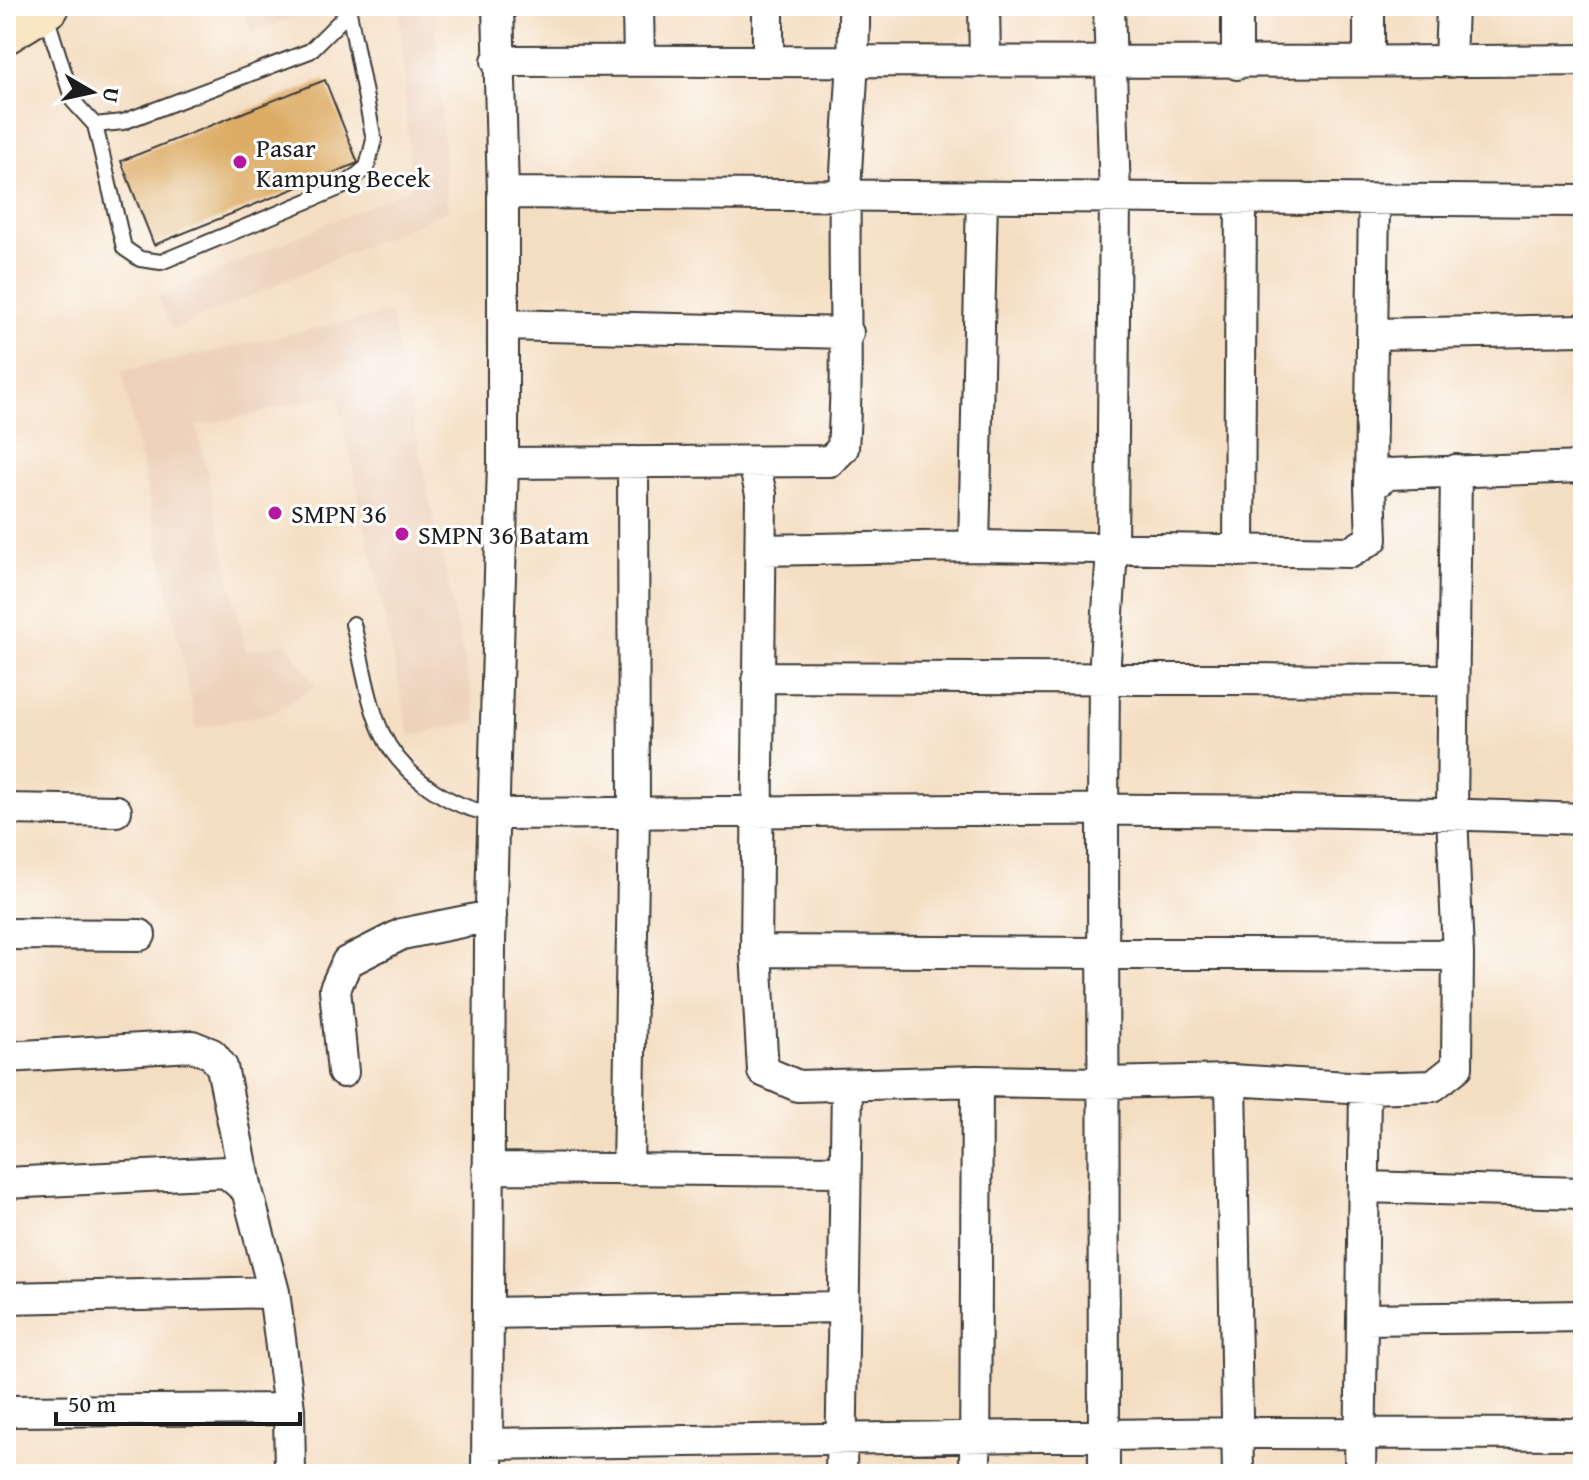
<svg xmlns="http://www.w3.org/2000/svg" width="1589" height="1480" font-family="'Gentium Book Plus',serif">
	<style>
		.built { fill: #edd1ba }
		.building { fill: #ddad68 }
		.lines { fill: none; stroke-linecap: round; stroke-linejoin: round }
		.lane-casing { stroke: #3c3935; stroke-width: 18 }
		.street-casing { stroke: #3c3935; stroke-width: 34 }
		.secondary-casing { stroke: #3c3935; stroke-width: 46 }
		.lane { stroke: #fff; stroke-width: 14 }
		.street { stroke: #fff; stroke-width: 30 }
		.secondary { stroke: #f9e7c3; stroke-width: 42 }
		.poi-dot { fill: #b5179e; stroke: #fff; stroke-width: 3 }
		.labels { text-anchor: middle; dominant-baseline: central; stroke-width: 6; stroke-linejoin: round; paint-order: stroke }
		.poi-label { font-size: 26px; fill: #1c1c1c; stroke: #fff; text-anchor: start }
	</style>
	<rect width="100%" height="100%" fill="#fff"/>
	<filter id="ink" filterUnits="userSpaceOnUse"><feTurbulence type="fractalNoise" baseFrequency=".0125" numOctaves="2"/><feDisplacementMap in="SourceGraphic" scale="16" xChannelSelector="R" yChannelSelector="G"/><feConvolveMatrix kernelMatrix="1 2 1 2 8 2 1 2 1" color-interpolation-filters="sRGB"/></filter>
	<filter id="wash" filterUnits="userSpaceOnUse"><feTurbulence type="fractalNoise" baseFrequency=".006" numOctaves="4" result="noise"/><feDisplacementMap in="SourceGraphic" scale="32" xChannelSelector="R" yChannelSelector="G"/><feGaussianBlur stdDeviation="1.8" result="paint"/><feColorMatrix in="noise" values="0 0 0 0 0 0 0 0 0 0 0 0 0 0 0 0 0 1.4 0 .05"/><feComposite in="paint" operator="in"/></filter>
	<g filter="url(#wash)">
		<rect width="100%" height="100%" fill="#f4dec2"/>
		<path class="built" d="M241 6H318L252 33Z
			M399 6H459V11L435 13 448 210 172 330 158 297 411 188Z
			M390 312 477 721 410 736 337 395 197 426 246 651 286 643 316 685 276 712 197 728 122 371Z"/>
		<g id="blocks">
			<path class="building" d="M325 80 358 163 154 245 121 161Z"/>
		</g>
	</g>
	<g filter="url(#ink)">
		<use href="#blocks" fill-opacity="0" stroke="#3c3935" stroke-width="2"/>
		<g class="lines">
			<g class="lane-casing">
				<path id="lane" d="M45 12 73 101 95 125 123 122 310 51 349 12 350 6
					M95 125 124 248 140 259 161 262 344 186 367 167 374 140 349 12
					M353 624C362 659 367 700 382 733 401 775 450 808 494 814"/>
			</g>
			<g class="street-casing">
				<path id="street" d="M638 6 639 61
					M768 6V60
					M984 6 985 60
					M1369 60V6
					M497 61C859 60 1221 64 1583 60
					M1450 62 1452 6
					M1237 64V6
					M503 193 1583 201
					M503 325 848 333
					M1372 334 1583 330
					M503 463 830 461 843 448C849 364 843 280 845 196 847 132 855 70 854 6
					M754 464 761 494 756 951 763 1071 798 1086 977 1081 1103 1083 1231 1080 1365 1088 1433 1086 1457 1067 1458 955 1452 813 1456 470
					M1370 487 1374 200
					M974 546 982 197
					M761 550 974 546 1351 552 1372 539 1370 487 1388 474 1583 467
					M1239 551 1241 199
					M758 677 1453 680
					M6 809 116 811
					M495 814C857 811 1221 804 1583 819
					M6 934 140 935
					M756 951 1458 955
					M6 1057 192 1046 212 1054 222 1067 247 1190 274 1292 289 1409 290 1474
					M343 1072 335 989 347 962 402 934 491 916
					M1231 1080 1238 1474
					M488 1168 844 1171
					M628 1170 634 813 633 462
					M6 1183 226 1172 247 1190
					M1364 1187 1583 1193
					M6 1298 274 1292
					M490 1313 843 1307
					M1364 1319 1583 1316
					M6 1411 289 1409
					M488 1444 1239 1433 1583 1434
					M487 1474 490 942 503 463V193L498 6
					M841 1474 847 1085
					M975 1474 977 1081
					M1104 1474 1103 811 1104 677 1112 549 1115 197 1109 6
					M1360 1474 1365 1088"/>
			</g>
			<g class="secondary-casing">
				<path id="secondary" d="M6 32 48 6"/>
			</g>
			<use href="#lane" class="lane"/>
			<use href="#street" class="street"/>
			<use href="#secondary" class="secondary"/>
		</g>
	</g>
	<g class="poi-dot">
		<circle cx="240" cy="162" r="8"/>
		<circle cx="275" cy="513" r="8"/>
		<circle cx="402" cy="534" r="8"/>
	</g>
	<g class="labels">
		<g class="poi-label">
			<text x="256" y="147">Pasar<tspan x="256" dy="30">Kampung Becek</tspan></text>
			<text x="291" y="513">SMPN 36</text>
			<text x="418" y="534">SMPN 36 Batam</text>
		</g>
	</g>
	<rect width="1589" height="1480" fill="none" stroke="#fff" stroke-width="32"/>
	<g transform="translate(92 92) rotate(99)" stroke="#ffffff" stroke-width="6" paint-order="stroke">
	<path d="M0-6L14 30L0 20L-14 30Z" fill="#1c1c1c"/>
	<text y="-12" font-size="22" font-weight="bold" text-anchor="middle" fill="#1c1c1c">U</text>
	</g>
	<path d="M56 1412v12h244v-12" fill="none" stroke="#1c1c1c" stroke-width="4"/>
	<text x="68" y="1412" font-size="24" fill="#1c1c1c" stroke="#ffffff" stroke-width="6" paint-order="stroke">50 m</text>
</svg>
